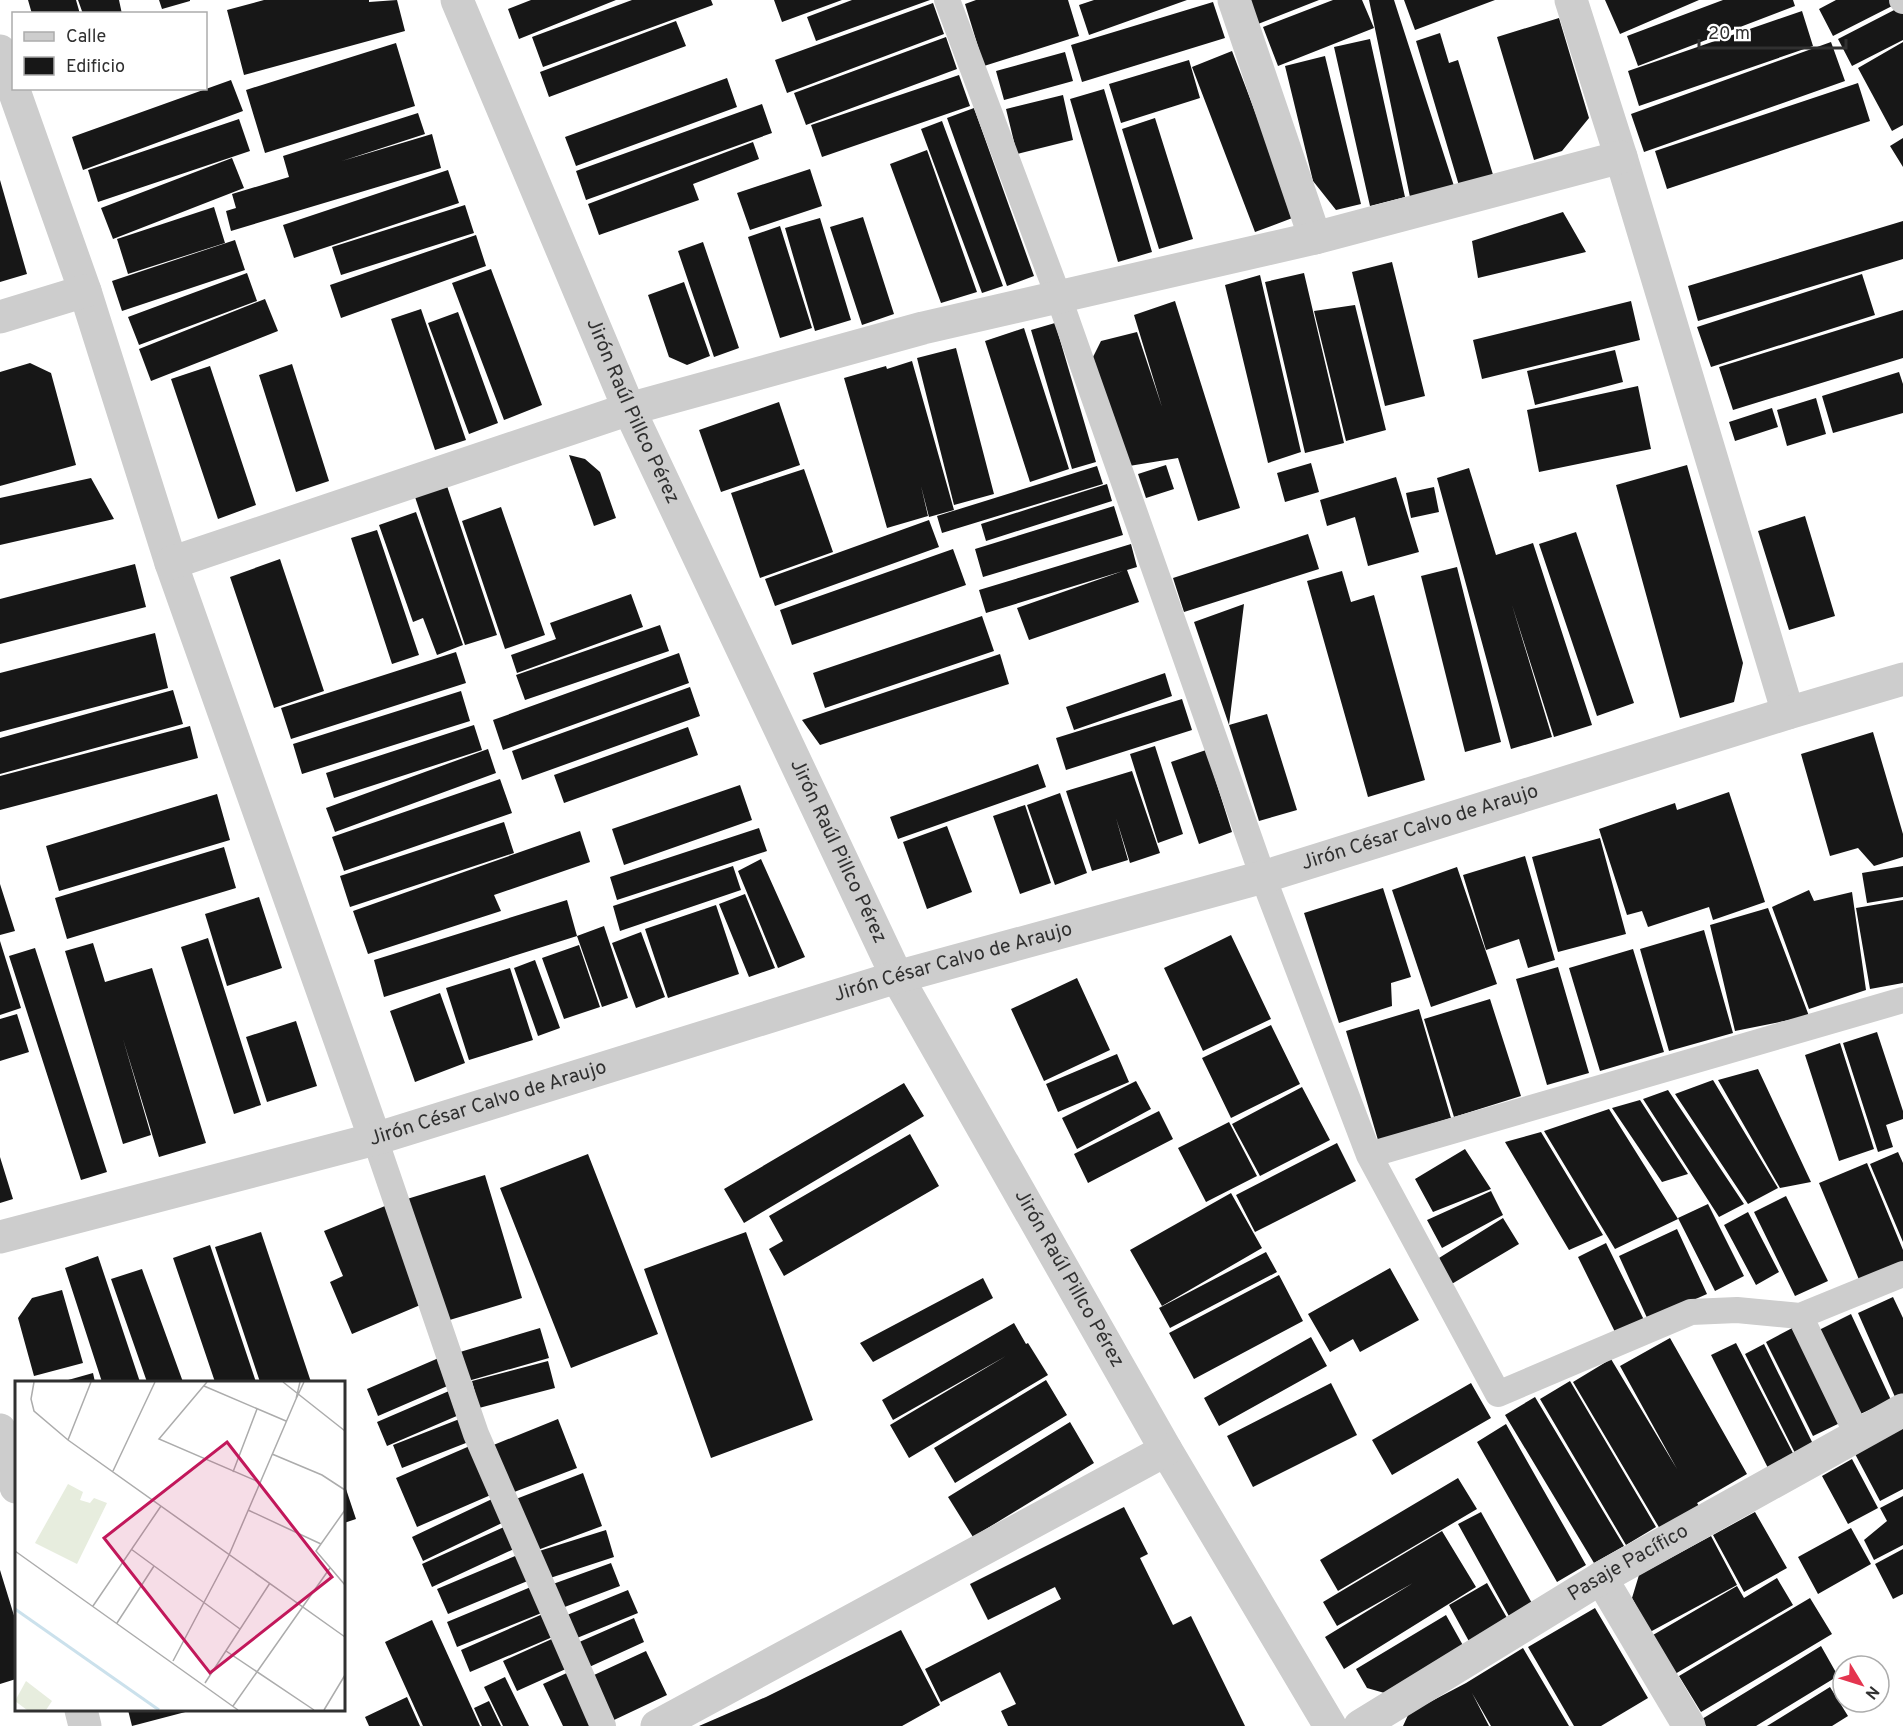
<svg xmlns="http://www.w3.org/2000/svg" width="1903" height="1726" font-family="Overpass,sans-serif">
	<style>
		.building { fill: #171717 }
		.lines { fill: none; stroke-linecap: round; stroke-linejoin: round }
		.service { stroke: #cdcdcd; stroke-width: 26 }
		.minor { stroke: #cdcdcd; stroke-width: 33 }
		.labels { text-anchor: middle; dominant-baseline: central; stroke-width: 6; stroke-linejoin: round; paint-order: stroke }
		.street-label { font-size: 20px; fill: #303030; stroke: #fff }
		.inset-river { fill: none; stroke: #cbe1ec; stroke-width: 3 }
		.inset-road { fill: none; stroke: #acacac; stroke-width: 1.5 }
		.view { fill: #c2185b; fill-opacity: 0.15; stroke: #c2185b; stroke-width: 3 }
		.inset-edge { fill: none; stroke: #303030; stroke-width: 3 }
	</style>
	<rect width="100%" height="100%" fill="#fff"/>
	<path class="building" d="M28 0H76L80 14H32Z
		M78 0H119L122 14H83Z
		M159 0H190V1L162 9Z
		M264 0H369V2L397 0 405 31 244 75 227 10Z
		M531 0H616L519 39 508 9Z
		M632 0H711L713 5 543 67 532 37Z
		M774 0H842L782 22Z
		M852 0H930L816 41 807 17Z
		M976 0H1068L1079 36 984 66 965 4Z
		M1094 0H1187L1089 35 1079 5Z
		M1249 0H1319L1258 24Z
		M1333 0H1362L1374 28 1278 66 1263 27Z
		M1369 0H1394L1454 186 1410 197Z
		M1404 0H1495L1415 30Z
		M1605 0H1699L1620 34Z
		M1723 0H1793L1795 6 1638 66 1627 36Z
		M1836 0H1894L1896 4 1833 36 1819 9Z
		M1213 2 1225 38 1082 82 1071 45Z
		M933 3 944 34 787 93 775 60Z
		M1900 7 1903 14V40L1852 66 1838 39Z
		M1802 11 1813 46 1639 106 1628 71Z
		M1559 18 1589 118 1562 151 1534 160 1497 37Z
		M676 21 686 46 549 97 540 72Z
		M1440 33 1449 63 1458 60 1494 178 1460 189 1416 41Z
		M946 37 957 69 806 125 794 93Z
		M1370 39 1405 197 1370 206 1334 47Z
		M1831 42 1845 81 1644 152 1631 114Z
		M1903 42V125L1892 131 1858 68Z
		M396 43 415 106 265 153 246 90Z
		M1232 51 1295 217 1255 232 1192 67Z
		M1065 52 1073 81 1004 100 996 71Z
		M1325 56 1361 204 1336 210 1313 181 1285 66Z
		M1189 60 1200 98 1121 123 1109 84Z
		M959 75 970 106 822 157 811 125Z
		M727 78 737 107 576 166 565 137Z
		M231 80 243 111 83 170 72 137Z
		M1858 83 1870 121 1667 189 1655 151Z
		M1104 89 1152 252 1118 262 1070 99Z
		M1063 95 1073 140 1017 154 1006 109Z
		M762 104 772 133 586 200 576 171Z
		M974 108 1034 276 1007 286 947 118Z
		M418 113 425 134 342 161 432 134 441 168 231 231 226 211 236 208 232 194 289 177 283 156Z
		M1155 118 1193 239 1159 249 1122 129Z
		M239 119 250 151 98 202 88 170Z
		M942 121 1003 286 982 293 921 129Z
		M1903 138V167L1890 146Z
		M753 142 759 159 693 184 699 200 599 235 588 204Z
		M927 150 977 292 941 303 890 164Z
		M232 158 244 188 113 239 101 208Z
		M810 169 822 206 750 230 737 193Z
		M448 170 459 203 294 258 283 225Z
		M0 180 27 274 0 282Z
		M465 205 474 233 341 275 332 247Z
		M214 207 225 243 128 274 117 239Z
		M1563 212 1586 252 1478 278 1472 241Z
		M863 217 894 314 862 325 830 227Z
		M820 218 851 320 815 331 785 228Z
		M1903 221V259L1698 321 1688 286Z
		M780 226 812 328 780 338 748 237Z
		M476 235 486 266 341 318 330 285Z
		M235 240 245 270 122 311 112 281Z
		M703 242 739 348 714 357 678 251Z
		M1392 262 1425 396 1385 406 1352 272Z
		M491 269 542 405 504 420 452 283Z
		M247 273 257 301 139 345 128 317Z
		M1304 273 1344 443 1305 453 1265 282Z
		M1862 274 1875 315 1711 367 1697 327Z
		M1260 275 1301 452 1268 463 1225 285Z
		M684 282 710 356 687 365 669 357 648 295Z
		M265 299 278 331 151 381 139 349Z
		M1175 301 1240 508 1198 521 1178 458 1129 466 1091 361 1101 341 1137 332 1162 407 1134 315Z
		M1631 301 1640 340 1482 379 1473 340Z
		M1355 305 1386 430 1346 441 1314 311Z
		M421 309 466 440 435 450 391 319Z
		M1903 310V358L1733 410 1719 367Z
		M458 312 498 423 469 434 428 323Z
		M1055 323 1096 462 1072 469 1031 330Z
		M1024 328 1069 469 1030 482 985 341Z
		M956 348 994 494 954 505 917 358Z
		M1615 350 1623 382 1535 405 1527 371Z
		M912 361 954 510 929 517 921 486 928 516 887 528 844 378 886 366 887 369Z
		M30 363 51 373 76 465 0 486V372Z
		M292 364 329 481 296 492 259 375Z
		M210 366 256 505 218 519 171 379Z
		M1899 372 1903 384V413L1833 433 1822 396Z
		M1638 386 1651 449 1539 472 1527 410Z
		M1816 398 1826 434 1787 446 1777 410Z
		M779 402 800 465 721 492 699 430Z
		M1772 408 1778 427 1735 441 1729 422Z
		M569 455 585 459 600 472 616 518 594 526Z
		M1311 463 1319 492 1285 502 1277 473Z
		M1166 465 1174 489 1146 498 1138 474Z
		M1687 465 1743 663 1734 702 1680 718 1616 485Z
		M1097 466 1103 484 942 533 937 516Z
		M1469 468 1496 555 1533 543 1592 725 1554 737 1512 605 1552 737 1511 749 1437 478Z
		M804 469 833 552 760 578 731 493Z
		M1396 477 1419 552 1368 566 1355 517 1327 526 1320 500Z
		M91 478 114 519 0 545V498Z
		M1107 484 1112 501 986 541 981 524Z
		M447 486 497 635 465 645 415 497Z
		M1434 487 1439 512 1411 518 1406 493Z
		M1114 506 1123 535 983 577 975 549Z
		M501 507 545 635 505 649 462 521Z
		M416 512 463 645 437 655 423 618 413 622 379 525Z
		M1805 516 1835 616 1789 630 1758 531Z
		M929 520 939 547 775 606 765 579Z
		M377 530 419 655 392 664 351 538Z
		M1576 532 1634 703 1597 716 1539 544Z
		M1308 534 1319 569 1184 612 1173 578Z
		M1131 544 1137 567 1127 570 1139 602 1029 640 1017 608 1123 571 986 613 979 590Z
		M953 549 966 585 792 645 780 610Z
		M280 559 324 691 274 708 230 577Z
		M135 564 146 607 0 644V599Z
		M1457 567 1501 742 1465 752 1421 576Z
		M1342 571 1351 602 1374 595 1425 780 1368 797 1307 581Z
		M631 594 643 627 517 673 511 655 556 639 550 623Z
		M1244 604 1229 725 1194 622Z
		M982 616 994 651 825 708 813 673Z
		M660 625 669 651 525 700 516 675Z
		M155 633 168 688 0 732V673Z
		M456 652 466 683 291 739 281 708Z
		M679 653 689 683 503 750 493 720Z
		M1000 654 1009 684 820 745 802 720Z
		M1165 673 1172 696 1074 730 1066 707Z
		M690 687 700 716 522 780 512 751Z
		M173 690 183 724 0 774V738Z
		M461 691 470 721 302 774 293 744Z
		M1182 699 1192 730 1066 770 1056 738Z
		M1267 714 1297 810 1259 821 1229 725Z
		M474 725 482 750 334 798 326 773Z
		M190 726 198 758 0 810V776Z
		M688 727 698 755 564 803 554 775Z
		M1873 732 1903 834V857L1874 866 1858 848 1830 856 1801 754Z
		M1155 746 1183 834 1158 843 1130 754Z
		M488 749 496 773 335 832 326 808Z
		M1206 750 1232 832 1199 844 1171 762Z
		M1038 764 1046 787 898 839 890 817Z
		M1132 771 1160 853 1130 863 1116 818 1128 860 1092 871 1066 791Z
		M500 779 512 813 344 871 332 837Z
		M740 785 752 820 624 865 612 829Z
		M1729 792 1765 902 1713 920 1709 907 1648 927 1642 911 1627 915 1599 829 1675 803 1677 810Z
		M1060 793 1087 873 1055 885 1027 805Z
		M217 794 230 840 59 891 46 846Z
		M1025 805 1051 883 1020 894 993 816Z
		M504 822 514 853 350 907 340 876Z
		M947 826 972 892 927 909 903 842Z
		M759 828 767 851 617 900 610 877Z
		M580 831 590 862 494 895 501 911 368 954 353 911Z
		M1600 838 1626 934 1558 952 1532 857Z
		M224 847 236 888 67 939 55 898Z
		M1525 856 1555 960 1528 968 1519 939 1486 950 1463 875Z
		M761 859 805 957 778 968 738 871Z
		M733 866 741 890 620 931 613 906Z
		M1903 866V897L1867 903 1862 873Z
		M1457 867 1497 984 1431 1007 1392 890Z
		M0 884 15 931 0 935Z
		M1383 888 1411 977 1391 983 1392 1006 1339 1023 1304 913Z
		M1809 890 1814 901 1852 892 1866 990 1809 1009 1772 907Z
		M745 894 775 968 749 977 719 904Z
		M259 897 282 968 227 986 205 914Z
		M567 900 577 936 384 997 374 960Z
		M1903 900V983L1870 989 1856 908Z
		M716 905 739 974 668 998 645 929Z
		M1768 908 1809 1016 1735 1031 1710 925Z
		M604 926 628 998 602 1007 577 936Z
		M1704 930 1733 1033 1669 1051 1640 949Z
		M641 932 665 997 636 1008 612 943Z
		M1231 935 1271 1019 1203 1051 1164 968Z
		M208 938 261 1105 234 1114 181 947Z
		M0 941 21 1008 0 1015Z
		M93 943 105 982 152 968 206 1143 159 1157 123 1039 151 1135 123 1144 65 951Z
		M579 945 600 1007 564 1019 542 958Z
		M35 948 107 1172 81 1180 9 956Z
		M1633 949 1664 1052 1600 1071 1569 968Z
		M535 960 560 1028 538 1036 514 968Z
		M1558 967 1589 1073 1547 1085 1516 979Z
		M510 968 533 1040 469 1060 446 988Z
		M1077 978 1110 1050 1044 1081 1011 1009Z
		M440 993 465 1063 415 1082 390 1011Z
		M1490 999 1521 1096 1454 1117 1424 1019Z
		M1419 1009 1451 1118 1378 1140 1346 1031Z
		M17 1014 29 1052 0 1061V1019Z
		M296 1021 317 1086 267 1102 246 1037Z
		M1271 1025 1300 1084 1231 1118 1202 1058Z
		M1877 1032 1903 1111V1119L1886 1125 1893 1147 1878 1152 1843 1043Z
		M1840 1043 1874 1149 1839 1161 1805 1055Z
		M1117 1054 1129 1082 1058 1112 1046 1084Z
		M1758 1069 1811 1182 1780 1188 1718 1080Z
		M1713 1080 1778 1188 1748 1204 1675 1094Z
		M1136 1081 1151 1109 1077 1149 1062 1118Z
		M904 1083 924 1116 744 1223 724 1189Z
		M1302 1087 1330 1140 1260 1176 1232 1124Z
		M1668 1090 1744 1204 1719 1217 1643 1099Z
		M1640 1100 1688 1174 1662 1182 1612 1108Z
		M1609 1109 1678 1219 1615 1249 1544 1131Z
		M1159 1111 1173 1139 1088 1183 1074 1154Z
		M1229 1122 1257 1176 1206 1202 1178 1148Z
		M1541 1132 1603 1235 1569 1250 1505 1142Z
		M910 1134 939 1186 784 1276 769 1249 783 1241 769 1216Z
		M1337 1143 1356 1181 1255 1232 1236 1195Z
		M1465 1149 1491 1189 1433 1212 1415 1179Z
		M1898 1152 1903 1163V1242L1870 1164Z
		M588 1154 658 1334 571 1368 500 1188Z
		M0 1157 13 1199 0 1203Z
		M1867 1163 1903 1250V1263L1860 1282 1819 1183Z
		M485 1175 522 1298 443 1322 407 1199Z
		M1491 1191 1503 1215 1442 1248 1427 1220Z
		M1231 1193 1262 1248 1162 1306 1130 1250Z
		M1786 1196 1828 1281 1795 1296 1754 1212Z
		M1708 1204 1744 1276 1715 1291 1678 1218Z
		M385 1206 425 1303 352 1334 330 1282 343 1276 324 1231Z
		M1748 1212 1779 1272 1756 1285 1724 1225Z
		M1503 1218 1519 1244 1450 1285 1439 1258Z
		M1677 1229 1707 1294 1648 1320 1619 1256Z
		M261 1232 311 1382H260L215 1247Z
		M746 1232 813 1420 711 1458 644 1269Z
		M1606 1243 1644 1320 1616 1334 1578 1257Z
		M210 1245 256 1382H215L173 1258Z
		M1266 1252 1277 1272 1170 1328 1159 1308Z
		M98 1256 140 1382H102L65 1268Z
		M1390 1268 1419 1320 1360 1352 1353 1339 1330 1352 1308 1314Z
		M142 1269 183 1382H147L111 1279Z
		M1279 1275 1303 1321 1194 1379 1169 1333Z
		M983 1278 993 1298 873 1362 860 1343Z
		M62 1290 83 1363 34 1376 18 1318 32 1298Z
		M1893 1297 1903 1318V1394L1895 1397 1858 1313Z
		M1851 1314 1891 1400 1856 1416 1815 1332Z
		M1014 1323 1026 1344 1028 1343 1048 1375 909 1458 890 1425 1006 1356 893 1420 882 1400Z
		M1796 1326 1844 1421 1813 1436 1766 1342Z
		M540 1328 549 1358 468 1381 460 1352Z
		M1311 1337 1327 1366 1219 1426 1204 1398Z
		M1670 1338 1747 1474 1697 1503 1699 1506 1660 1529 1573 1382 1611 1359 1677 1469 1620 1366Z
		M1736 1343 1795 1457 1769 1470 1711 1355Z
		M1764 1344 1813 1444 1795 1453 1745 1354Z
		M441 1357 452 1384 378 1416 367 1389Z
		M548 1361 555 1388 479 1408 472 1381Z
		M93 1373 95 1382H61Z
		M1046 1380 1067 1415 955 1483 934 1448Z
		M1570 1381 1656 1527 1626 1545 1540 1399Z
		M1331 1383 1357 1435 1253 1487 1227 1436Z
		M1471 1383 1491 1418 1392 1475 1372 1440Z
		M449 1391 459 1415 387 1446 377 1422Z
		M1535 1397 1624 1546 1594 1563 1505 1415Z
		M462 1418 471 1441 402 1468 393 1445Z
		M558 1419 577 1468 509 1494 491 1446Z
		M1070 1422 1094 1463 973 1537 948 1497Z
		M1506 1424 1586 1565 1557 1582 1477 1442Z
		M1903 1427V1489L1880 1501 1854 1452Z
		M472 1445 493 1494 417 1527 396 1478Z
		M1852 1459 1878 1508 1848 1524 1822 1476Z
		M583 1473 602 1526 535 1551 516 1499Z
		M1458 1478 1477 1509 1338 1591 1320 1560Z
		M344 1483 356 1519 344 1523Z
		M1903 1496V1545L1874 1560 1864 1540 1887 1521 1880 1508Z
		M492 1499 504 1522 423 1561 412 1537Z
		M1124 1507 1148 1554 1140 1558 1173 1625 1191 1616 1245 1726H1008L1001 1711 1016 1704 1000 1672 941 1702 925 1669 1061 1599 1055 1587 988 1620 970 1584Z
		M1481 1512 1533 1605 1510 1618 1458 1524Z
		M1755 1512 1787 1568 1744 1592 1713 1535Z
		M504 1527 514 1549 432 1587 422 1564Z
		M1851 1528 1871 1564 1818 1594 1798 1557Z
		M606 1530 614 1557 544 1580 536 1552Z
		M1442 1531 1476 1587 1344 1669 1325 1637 1413 1583 1337 1626 1323 1602Z
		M1711 1536 1737 1585 1650 1632 1632 1598 1639 1575Z
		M1903 1549V1594L1893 1599 1875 1564Z
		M520 1554 530 1580 448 1614 437 1589Z
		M611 1563 620 1586 562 1608 553 1584Z
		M0 1570 16 1622V1679L0 1684Z
		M1777 1578 1793 1605 1675 1674 1653 1635 1737 1586 1744 1598Z
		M1487 1583 1510 1623 1471 1645 1449 1605Z
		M538 1584 549 1610 457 1647 447 1622Z
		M628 1590 638 1613 577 1638 567 1615Z
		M1810 1598 1832 1634 1701 1712 1679 1676Z
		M1595 1608 1648 1698 1601 1726H1574L1528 1647Z
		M545 1613 555 1636 470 1672 461 1650Z
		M1446 1615 1465 1649 1388 1694 1367 1688 1356 1669Z
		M634 1618 644 1642 587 1668 577 1643Z
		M432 1620 480 1726H423L385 1642Z
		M901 1630 940 1705 902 1726H699L766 1697Z
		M554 1638 568 1668 517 1691 503 1661Z
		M1821 1646 1838 1676 1756 1726H1706L1702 1719Z
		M1523 1648 1569 1726H1491L1472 1693 1489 1726H1403L1409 1713 1466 1683Z
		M646 1651 667 1695 614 1720 594 1675Z
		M571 1671 597 1726H563L543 1684Z
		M505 1677 529 1726H503L484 1687Z
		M1830 1687 1848 1716 1832 1726H1767Z
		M407 1697 420 1726H369L365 1717Z
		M489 1701 501 1726H482L474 1708Z
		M128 1710H193L132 1726Z"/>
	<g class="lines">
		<path class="service" d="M947 0 1059 298 1263 877 1369 1155 1498 1394 1691 1312 1737 1310 1800 1316 1903 1274
			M1902 0 1903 1
			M375 1139 476 1434 603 1726
			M1369 1155 1903 1000
			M1800 1316 1858 1436"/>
		<g class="minor">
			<path id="s1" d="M457 0 629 409 897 977 1166 1450 1330 1726"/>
			<path d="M1234 0 1315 238"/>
			<path d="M1571 0 1621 157 1788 713"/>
			<path d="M0 51 85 291 171 563 375 1139"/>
			<path d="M0 317 85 291"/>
			<path d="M171 563 629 409 923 328 1315 238 1621 157"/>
			<path id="s2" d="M0 1237 375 1139 897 977 1263 877 1788 713 1903 679"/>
			<path d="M0 1430 16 1487"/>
			<path d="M1601 1578 1689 1726"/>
			<path d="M81 1710 85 1726"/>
			<path d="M657 1726 1166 1450"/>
			<path id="s3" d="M1360 1726 1601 1578 1903 1410"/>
		</g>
	</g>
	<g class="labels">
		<g class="street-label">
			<text stroke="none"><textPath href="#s1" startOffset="447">Jirón Raúl Pillco Pérez</textPath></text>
			<text stroke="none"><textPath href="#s2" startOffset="1478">Jirón César Calvo de Araujo</textPath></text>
			<text stroke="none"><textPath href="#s1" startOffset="933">Jirón Raúl Pillco Pérez</textPath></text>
			<text stroke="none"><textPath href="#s2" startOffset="992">Jirón César Calvo de Araujo</textPath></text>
			<text stroke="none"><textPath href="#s2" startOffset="506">Jirón César Calvo de Araujo</textPath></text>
			<text stroke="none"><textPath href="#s1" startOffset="1419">Jirón Raúl Pillco Pérez</textPath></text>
			<text stroke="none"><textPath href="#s3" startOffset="314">Pasaje Pacífico</textPath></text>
		</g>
	</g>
	<g transform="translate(15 1381)">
		<rect width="330" height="330" fill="#fff"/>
		<path d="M53 103 68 111 65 119 75 122 79 117 92 122 62 183 20 162ZM11 300 37 320 31 329H12L0 320Z" fill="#e7edde"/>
		<path class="inset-river" d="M0 228 144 329"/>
		<path class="inset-road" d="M19 1 16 18 19 30 53 59 330 256M192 1 144 58 244 101M268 1 330 50M285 1 281 18 289 1M189 5 271 40M53 59 76 1M257 73 307 94 330 109M98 90 140 1M218 91 242 28M233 129 306 163M330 129 301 170 330 204M116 168 225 248M0 170 223 329M78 225 146 125M102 242 139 185M211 270 299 329M158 280 214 174 281 18M190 302 255 202M218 325 315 187M309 329 330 294"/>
		<path class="view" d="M212 61 317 196 195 292 89 157Z"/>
		<rect width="330" height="330" class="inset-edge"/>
	</g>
	<rect x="12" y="12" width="195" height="78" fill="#ffffff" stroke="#acacac" stroke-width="1.5"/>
	<rect x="24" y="32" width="30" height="9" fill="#cdcdcd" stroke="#acacac" stroke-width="1.5"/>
	<text x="66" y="42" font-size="18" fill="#303030">Calle</text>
	<rect x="24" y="57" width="30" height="18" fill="#171717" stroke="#acacac" stroke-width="1.5"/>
	<text x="66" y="72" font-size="18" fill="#303030">Edificio</text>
	<g transform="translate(1861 1684) rotate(128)"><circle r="28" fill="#ffffff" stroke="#acacac" stroke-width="1.5"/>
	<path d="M0-4.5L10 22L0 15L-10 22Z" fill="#e4354f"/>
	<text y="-9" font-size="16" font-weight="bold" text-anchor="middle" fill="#303030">N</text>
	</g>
	<path d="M1699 39v9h147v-9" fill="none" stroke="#303030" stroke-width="3"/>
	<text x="1708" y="39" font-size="18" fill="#303030" stroke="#ffffff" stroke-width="4.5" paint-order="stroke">20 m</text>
</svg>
